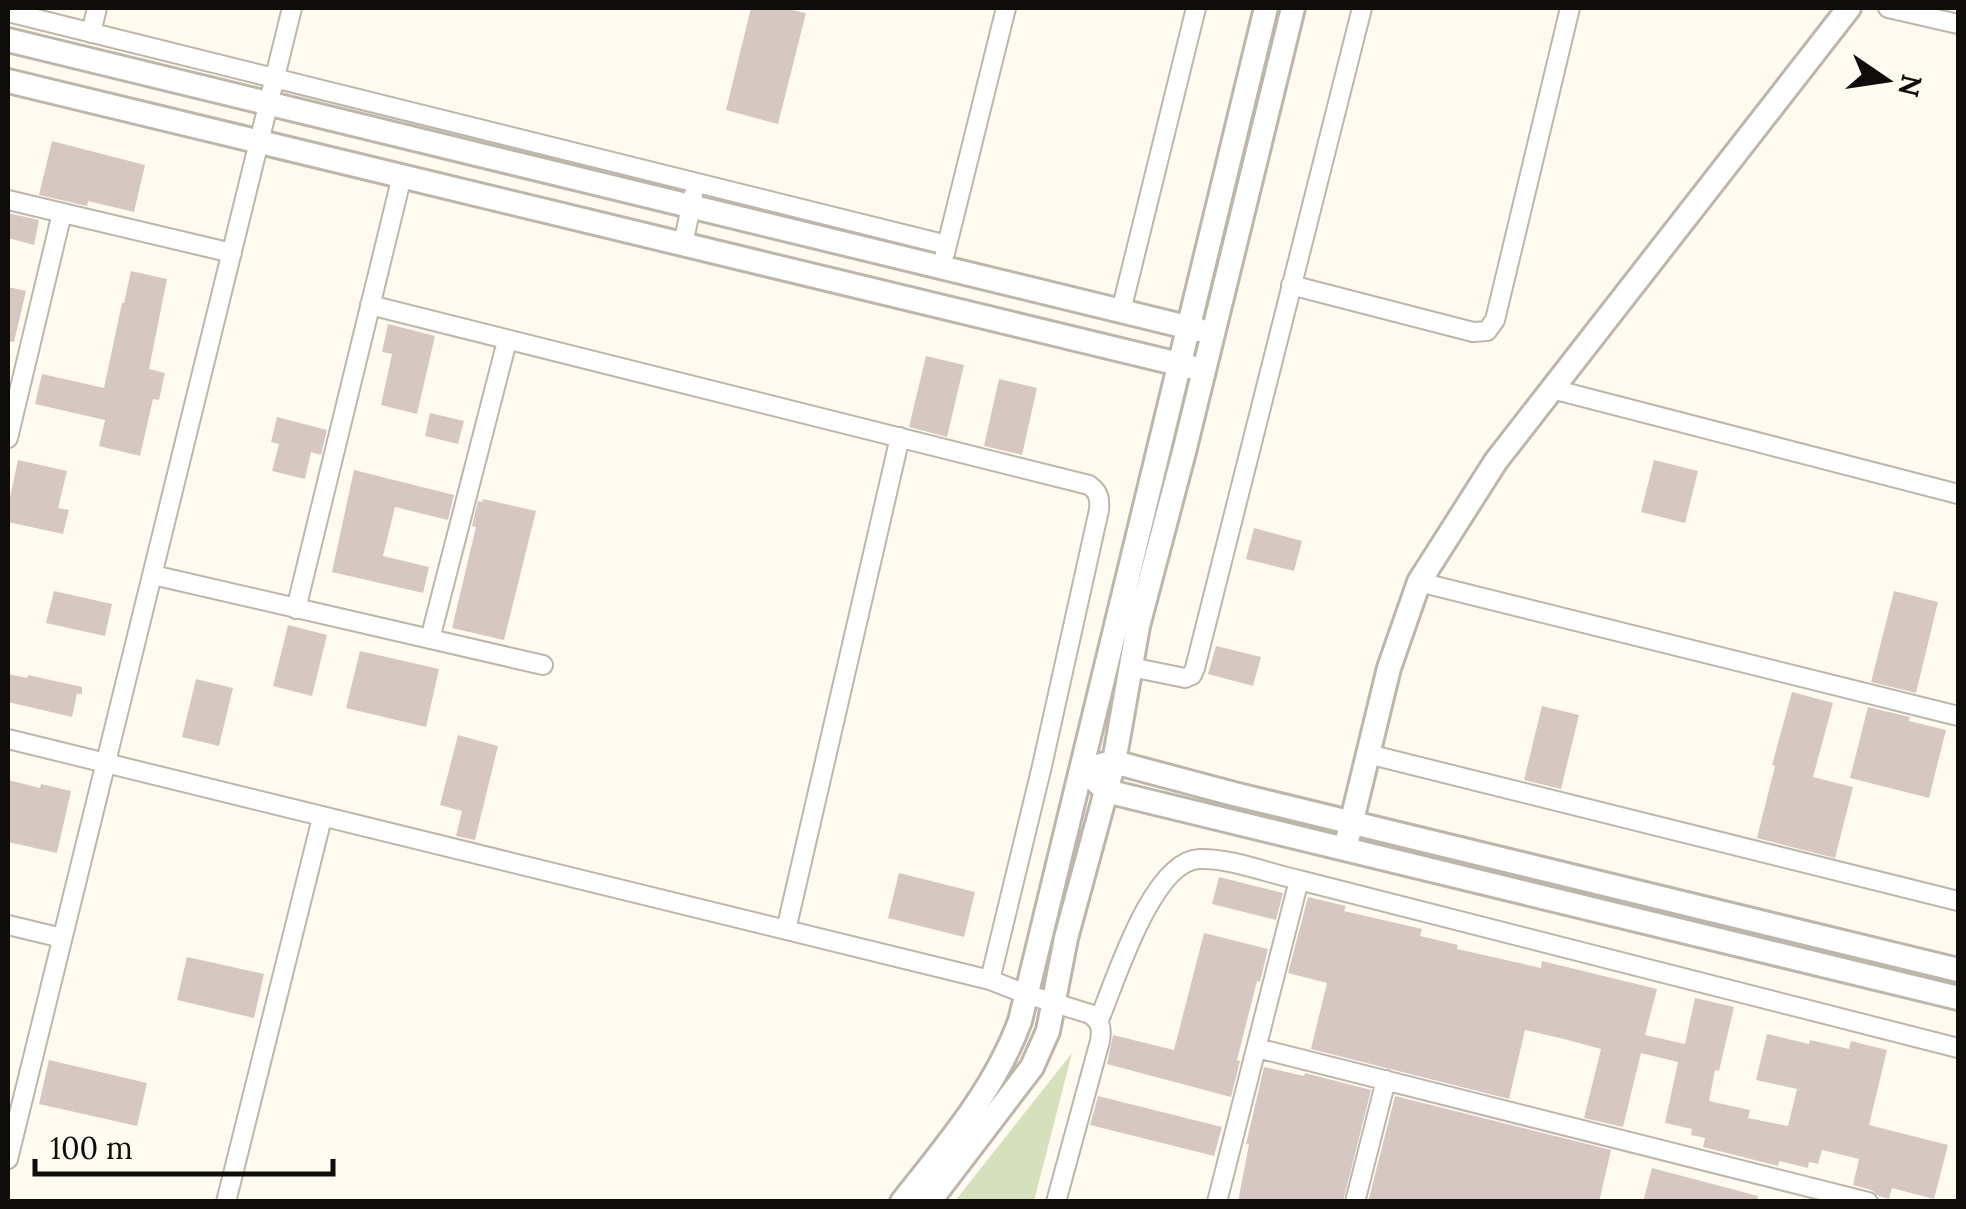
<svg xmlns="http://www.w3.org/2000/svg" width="1966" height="1209" font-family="Lora,serif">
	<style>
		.grass { fill: #d7e0bc }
		.building { fill: #d7c7c2 }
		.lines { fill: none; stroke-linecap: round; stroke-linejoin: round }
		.minor-casing { stroke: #bcb7aa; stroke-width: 22 }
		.tertiary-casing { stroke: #bcb7aa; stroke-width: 28 }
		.minor { stroke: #fff; stroke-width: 18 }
		.tertiary { stroke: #fff; stroke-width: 22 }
	</style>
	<rect width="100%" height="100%" fill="#fffbf0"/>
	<path class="grass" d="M1072 1053 1034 1201H955Z"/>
	<path class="building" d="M751 8H783L806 13 778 124 726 110Z
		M52 141 145 165 134 212 88 201 87 206 39 195Z
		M8 213 39 220 34 245 8 238Z
		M131 271 167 279 149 369 165 373 159 400 153 399 140 456 99 446 105 420 35 404 42 374 104 388 122 303H124Z
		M8 287 26 291 14 342 8 341Z
		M388 324 435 336 417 414 381 405 392 354 382 352Z
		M926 356 964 365 947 437 909 427Z
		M999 379 1037 388 1022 455 984 446Z
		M430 413 464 421 458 444 425 436Z
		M277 417 327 430 321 455 311 452 305 479 272 471 279 444 271 442Z
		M18 460 67 471 58 508 69 510 63 534 8 522V497H10Z
		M1654 460 1698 471 1685 523 1641 512Z
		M354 470 454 495 448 520 395 507 383 556 429 567 423 593 332 572Z
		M483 499 536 511 504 640 452 628 476 527 472 526 478 501 482 502Z
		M1254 528 1302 541 1294 571 1246 559Z
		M54 591 112 604 105 636 46 623Z
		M1894 591 1938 602 1916 693 1871 682Z
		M288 625 327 635 312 696 273 686Z
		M1216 646 1261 657 1253 686 1208 674Z
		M360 651 439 669 426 727 346 708Z
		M8 674 27 678 28 675 82 687V694H77L72 717 8 702Z
		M196 679 233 688 219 746 182 737Z
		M1792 692 1833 703 1813 777 1853 787 1835 858 1757 838 1775 766 1772 765Z
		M1542 706 1579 715 1561 789 1524 780Z
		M1868 707 1910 717 1909 721 1946 730 1929 798 1850 778Z
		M458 735 498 746 475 840 456 836 462 811 440 805Z
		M8 780 40 788 41 784 71 791 57 853 8 842Z
		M899 873 975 892 964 937 888 918Z
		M1219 877 1283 893 1276 920 1212 904Z
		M1308 897 1346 906 1344 911 1422 929 1420 936 1458 945 1457 949 1541 968 1542 961 1657 989 1645 1035 1685 1044 1695 998 1734 1007 1719 1071 1715 1070 1709 1101 1750 1110 1748 1118 1788 1126 1797 1089 1756 1080 1767 1034 1809 1044 1810 1040 1849 1049 1851 1041 1887 1050 1869 1125 1948 1145 1934 1199 1892 1188 1889 1199 1879 1196 1871 1190 1853 1185 1859 1159 1822 1150 1818 1164 1809 1162 1808 1168 1779 1161 1778 1166 1703 1147 1705 1138 1691 1135 1692 1129 1665 1123 1678 1062 1641 1053 1623 1127 1584 1118 1601 1049 1564 1039 1525 1030 1509 1099 1311 1049 1327 983 1288 973Z
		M1204 933 1268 949 1260 982 1257 981 1237 1060 1240 1061 1231 1097 1107 1064 1113 1035 1174 1050Z
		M187 957 264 974 254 1018 177 1000Z
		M49 1060 147 1083 137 1126 39 1104Z
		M1264 1067 1304 1076 1305 1073 1371 1090 1343 1202H1238L1249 1144H1246Z
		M1098 1096 1222 1127 1214 1156 1090 1125Z
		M1395 1096 1611 1150 1599 1202H1368Z
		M1652 1168 1758 1196 1757 1202H1643Z"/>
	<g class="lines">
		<g class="minor-casing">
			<path id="minor" d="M1888 8 1958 24
				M8 12 947 245
				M91 33 97 8
				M8 200 232 253
				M683 245 693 196
				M945 253 1006 8
				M1291 285 1473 332 1487 331 1495 320 1570 8
				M370 305 1089 485C1099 492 1100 499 1099 510L1042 766 990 980
				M1121 311 1196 8
				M1552 389 1958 494
				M8 438 62 213
				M153 575 543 665
				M1419 582 1958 716
				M296 609 402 176
				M430 639 507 341
				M1131 667 1185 678 1192 675 1195 668 1362 8
				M8 739 990 980 1026 994 1090 1014C1101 1022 1102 1028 1100 1041L1056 1202
				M1368 754 1958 901
				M8 925 62 938
				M786 930 900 437
				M1099 1020C1115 982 1152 861 1199 859 1231 858 1267 873 1299 880L1958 1048
				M1257 1048 1868 1202
				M8 1159 292 8
				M226 1202 322 818
				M1217 1202 1299 880
				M1355 1202 1386 1080"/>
		</g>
		<g class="tertiary-casing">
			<path id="tertiary" d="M8 40 1199 330
				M8 81 1191 367
				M1101 765 1114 762 1234 794 1958 970
				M1096 781 1106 791 1958 998
				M1345 849 1389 668 1419 582 1496 461 1849 8
				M902 1202C947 1145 995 1089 1020 1021L1266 8
				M929 1202 1032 1067 1048 1031 1066 938 1114 762 1138 626 1184 452 1293 8"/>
		</g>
		<use href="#minor" class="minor"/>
		<use href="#tertiary" class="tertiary"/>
	</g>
	<rect width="1966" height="1209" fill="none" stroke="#0f0d09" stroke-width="20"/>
	<g transform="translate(1886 80) rotate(103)" stroke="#fffbf0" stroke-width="8" paint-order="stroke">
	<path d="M0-8L18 38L0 25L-18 38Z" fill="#0f0d09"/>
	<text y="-15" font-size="28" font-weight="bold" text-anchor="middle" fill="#0f0d09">N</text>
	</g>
	<path d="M35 1159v15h298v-15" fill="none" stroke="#0f0d09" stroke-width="5"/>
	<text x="50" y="1159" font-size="30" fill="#0f0d09" stroke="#fffbf0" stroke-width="8" paint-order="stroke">100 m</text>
</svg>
